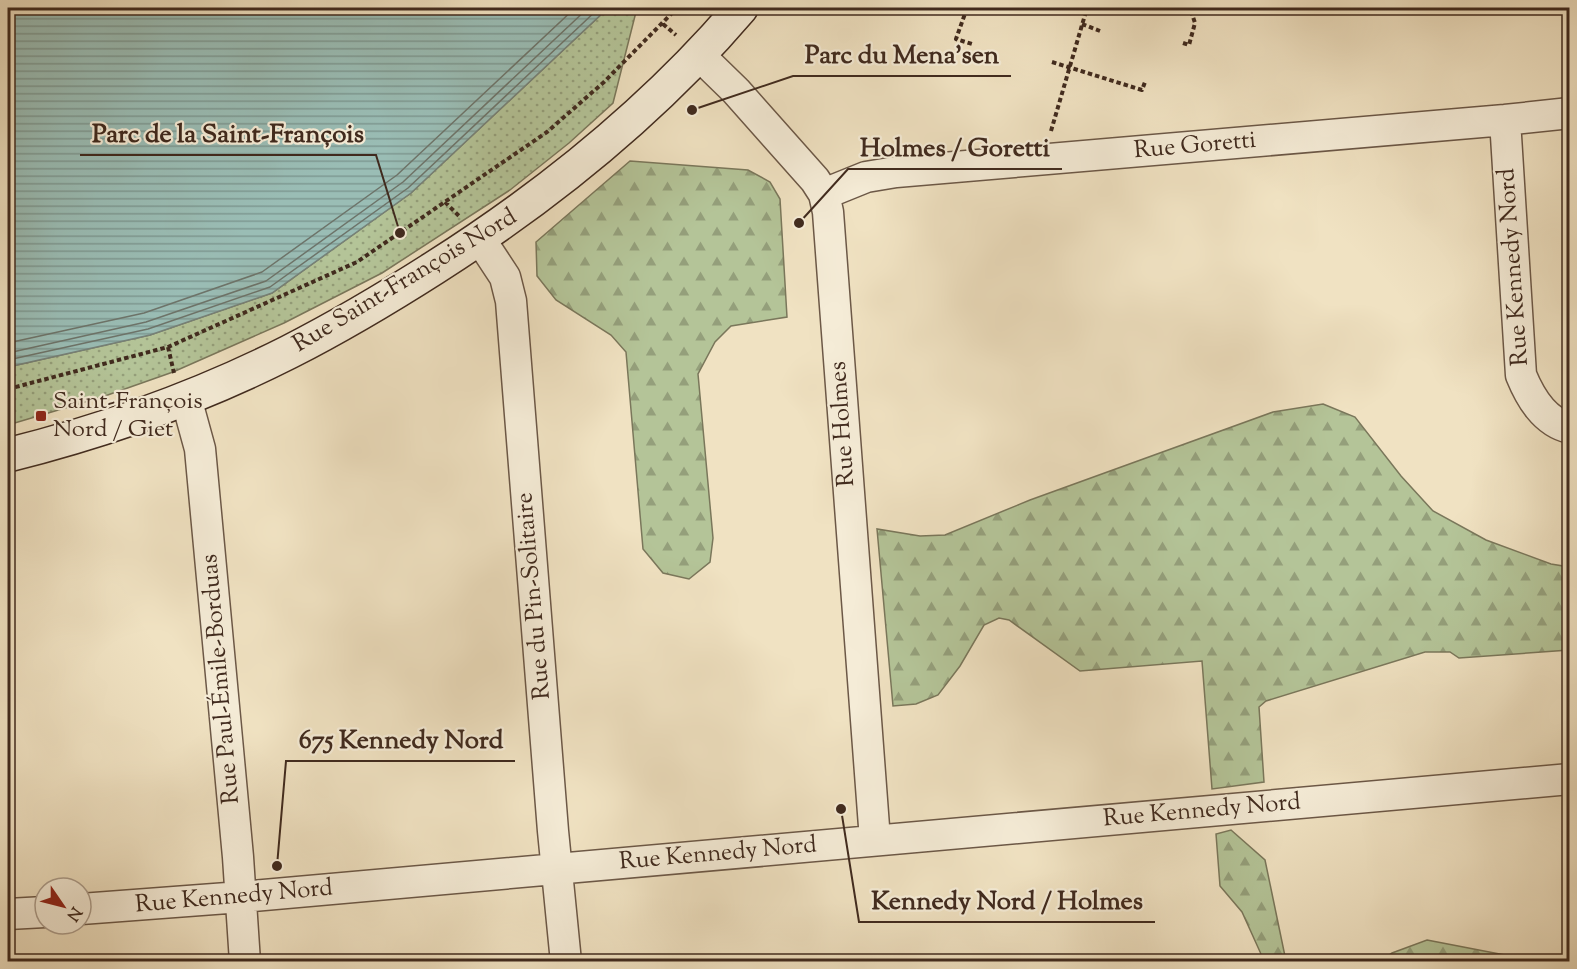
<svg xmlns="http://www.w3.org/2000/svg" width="1577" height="969" font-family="'Sorts Mill Goudy',serif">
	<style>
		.forest { fill: url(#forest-firs); stroke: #7a775b; stroke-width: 1.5 }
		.park { fill: url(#park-dots); stroke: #7a775b; stroke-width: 1.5 }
		.water { fill: url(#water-rules); stroke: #768279; stroke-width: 1.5 }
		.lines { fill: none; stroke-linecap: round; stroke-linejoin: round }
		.shore { stroke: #6d746a; stroke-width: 1.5 }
		.street-casing { stroke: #6c5847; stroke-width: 33 }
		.secondary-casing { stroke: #402a1e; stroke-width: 36 }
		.path { stroke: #402a1e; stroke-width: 4; stroke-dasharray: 4.5 3; stroke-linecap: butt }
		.street { stroke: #f5ecd7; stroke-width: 30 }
		.secondary { stroke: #f5ecd7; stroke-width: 33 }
		.poi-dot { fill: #8f2418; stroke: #f5ecd7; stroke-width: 2 }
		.labels { text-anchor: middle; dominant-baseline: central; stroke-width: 4.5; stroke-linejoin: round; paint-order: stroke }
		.street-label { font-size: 24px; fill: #402a1e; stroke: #f5ecd7 }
		.poi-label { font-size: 24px; fill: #402a1e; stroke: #f5ecd7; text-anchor: start }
		.leader { fill: none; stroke: #402a1e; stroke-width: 2 }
		.callout-dot { fill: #402a1e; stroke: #f5ecd7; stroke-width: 2 }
		.callout-label { font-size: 26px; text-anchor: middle; font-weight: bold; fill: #402a1e; stroke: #f5ecd7; stroke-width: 4.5; stroke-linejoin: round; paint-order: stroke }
	</style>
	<defs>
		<pattern id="forest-firs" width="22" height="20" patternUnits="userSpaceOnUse" patternTransform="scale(1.5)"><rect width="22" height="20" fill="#b4c498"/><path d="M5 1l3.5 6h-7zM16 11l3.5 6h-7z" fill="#949f7b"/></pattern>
		<pattern id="park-dots" width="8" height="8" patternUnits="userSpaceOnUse" patternTransform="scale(1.5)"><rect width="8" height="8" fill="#b4c498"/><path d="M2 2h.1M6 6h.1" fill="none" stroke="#949f7b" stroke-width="1.8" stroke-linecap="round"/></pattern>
		<pattern id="water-rules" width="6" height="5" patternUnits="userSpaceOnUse" patternTransform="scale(1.5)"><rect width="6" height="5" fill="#9abdb5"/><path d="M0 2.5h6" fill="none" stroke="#7f9a93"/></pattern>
	</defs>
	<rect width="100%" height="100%" fill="#f0e2c2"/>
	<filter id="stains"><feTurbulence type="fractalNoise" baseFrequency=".00333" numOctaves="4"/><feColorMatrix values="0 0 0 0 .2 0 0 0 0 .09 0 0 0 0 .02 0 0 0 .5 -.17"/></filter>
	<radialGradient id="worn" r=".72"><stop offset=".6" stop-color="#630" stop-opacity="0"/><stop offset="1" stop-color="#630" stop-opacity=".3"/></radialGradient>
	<path class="forest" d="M630 161 748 170 770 182 780 199 787 317 731 326 715 342 698 374 713 538 710 562 689 579 663 573 643 549 626 352 611 335 556 300 537 276 536 242Z
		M1323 404 1355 417 1401 476 1433 511 1486 540 1551 564 1569 567V650L1459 658 1450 652H1425L1266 701 1259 707 1264 782 1212 789 1202 661 1080 671 1009 620 999 618 984 625 960 666 938 695 916 704 893 706 877 529 920 536 945 535 1030 500 1273 412Z
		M1231 830 1265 860 1286 961H1260L1261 954 1242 912 1220 886 1216 834Z
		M1427 940 1510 956 1569 958V961H1381L1392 953Z"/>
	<path class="park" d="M608 8H637L613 103 569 143 510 190 382 273 284 323 173 372 102 397 8 425V367L150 335 272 293 411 193Z"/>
	<path class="water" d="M8 8H608L411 193 272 293 150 335 8 367Z"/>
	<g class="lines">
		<path class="shore" d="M8 343 144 313 262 272 397 175 575 8
			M8 353 146 322 266 281 403 182 588 8
			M8 360 148 329 270 287 408 188 599 8"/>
		<g class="street-casing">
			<path id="street" d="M699 55 736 91 815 180 824 194 828 212 875 840
				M1505 120 1521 375C1530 397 1544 422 1570 428
				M824 194 866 177 896 172 1505 120 1570 113
				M480 239 505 277 511 301 553 831 566 962
				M186 398 200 449 238 857 245 962
				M81 909 241 897 1570 779
				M8 914 45 912"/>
		</g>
		<g class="secondary-casing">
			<path id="secondary" d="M8 455C104 431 200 397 289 352 338 327 387 298 434 268 549 195 653 111 741 8"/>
		</g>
		<path class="path" d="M967 8 956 39 972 44
			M663 24 676 35
			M1082 24 1100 31
			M1183 43 1189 45 1195 23 1190 8
			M1052 62 1142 90 1145 82
			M1051 131 1087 8
			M445 202 459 216
			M168 347 174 373
			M8 389 168 347 357 262 547 132 604 82 677 8"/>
		<use href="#street" class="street"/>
		<use href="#secondary" class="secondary"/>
	</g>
	<rect class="poi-dot" x="35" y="410" width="12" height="12" rx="3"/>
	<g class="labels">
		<g class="street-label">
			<text transform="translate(1195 146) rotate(-5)">Rue Goretti</text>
			<text transform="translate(1514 267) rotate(-94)">Rue Kennedy Nord</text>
			<text transform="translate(405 281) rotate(-31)">Rue Saint-François Nord</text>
			<text transform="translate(843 424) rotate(-94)">Rue Holmes</text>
			<text transform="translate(534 596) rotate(-95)">Rue du Pin-Solitaire</text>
			<text transform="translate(221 679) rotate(-95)">Rue Paul-Émile-Borduas</text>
			<text transform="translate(1202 811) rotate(-5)">Rue Kennedy Nord</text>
			<text transform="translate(718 854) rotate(-5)">Rue Kennedy Nord</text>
			<text transform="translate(234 897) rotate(-5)">Rue Kennedy Nord</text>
		</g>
		<g class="poi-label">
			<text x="53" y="402">Saint-François<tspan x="53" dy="28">Nord / Giet</tspan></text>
		</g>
	</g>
	<path class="leader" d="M692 110L793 76H1011M400 233L376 155H80M799 223L848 169H1062M277 866L286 761H515M841 809L859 922H1155"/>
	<g class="callout-dot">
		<circle cx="692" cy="110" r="6"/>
		<circle cx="400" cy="233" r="6"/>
		<circle cx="799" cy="223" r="6"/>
		<circle cx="277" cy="866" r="6"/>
		<circle cx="841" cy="809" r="6"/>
	</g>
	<g class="callout-label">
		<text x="902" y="63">Parc du Mena'sen</text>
		<text x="228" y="142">Parc de la Saint-François</text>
		<text x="955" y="156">Holmes / Goretti</text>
		<text x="401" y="748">675 Kennedy Nord</text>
		<text x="1007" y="909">Kennedy Nord / Holmes</text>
	</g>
	<rect width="1577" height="969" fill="none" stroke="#f0e2c2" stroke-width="30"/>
	<rect x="9" y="9" width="1559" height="951" fill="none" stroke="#402a1e" stroke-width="3"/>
	<rect x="15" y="15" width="1547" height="939" fill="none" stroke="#402a1e" stroke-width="1.5"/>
	<g transform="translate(63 906) rotate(125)"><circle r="28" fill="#f5ecd7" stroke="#ad9e8d" stroke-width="1.5"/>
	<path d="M0-4.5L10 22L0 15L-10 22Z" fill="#8f2418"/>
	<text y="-9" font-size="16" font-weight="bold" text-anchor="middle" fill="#402a1e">N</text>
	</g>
	<rect width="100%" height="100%" filter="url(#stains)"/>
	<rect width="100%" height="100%" fill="url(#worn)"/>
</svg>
